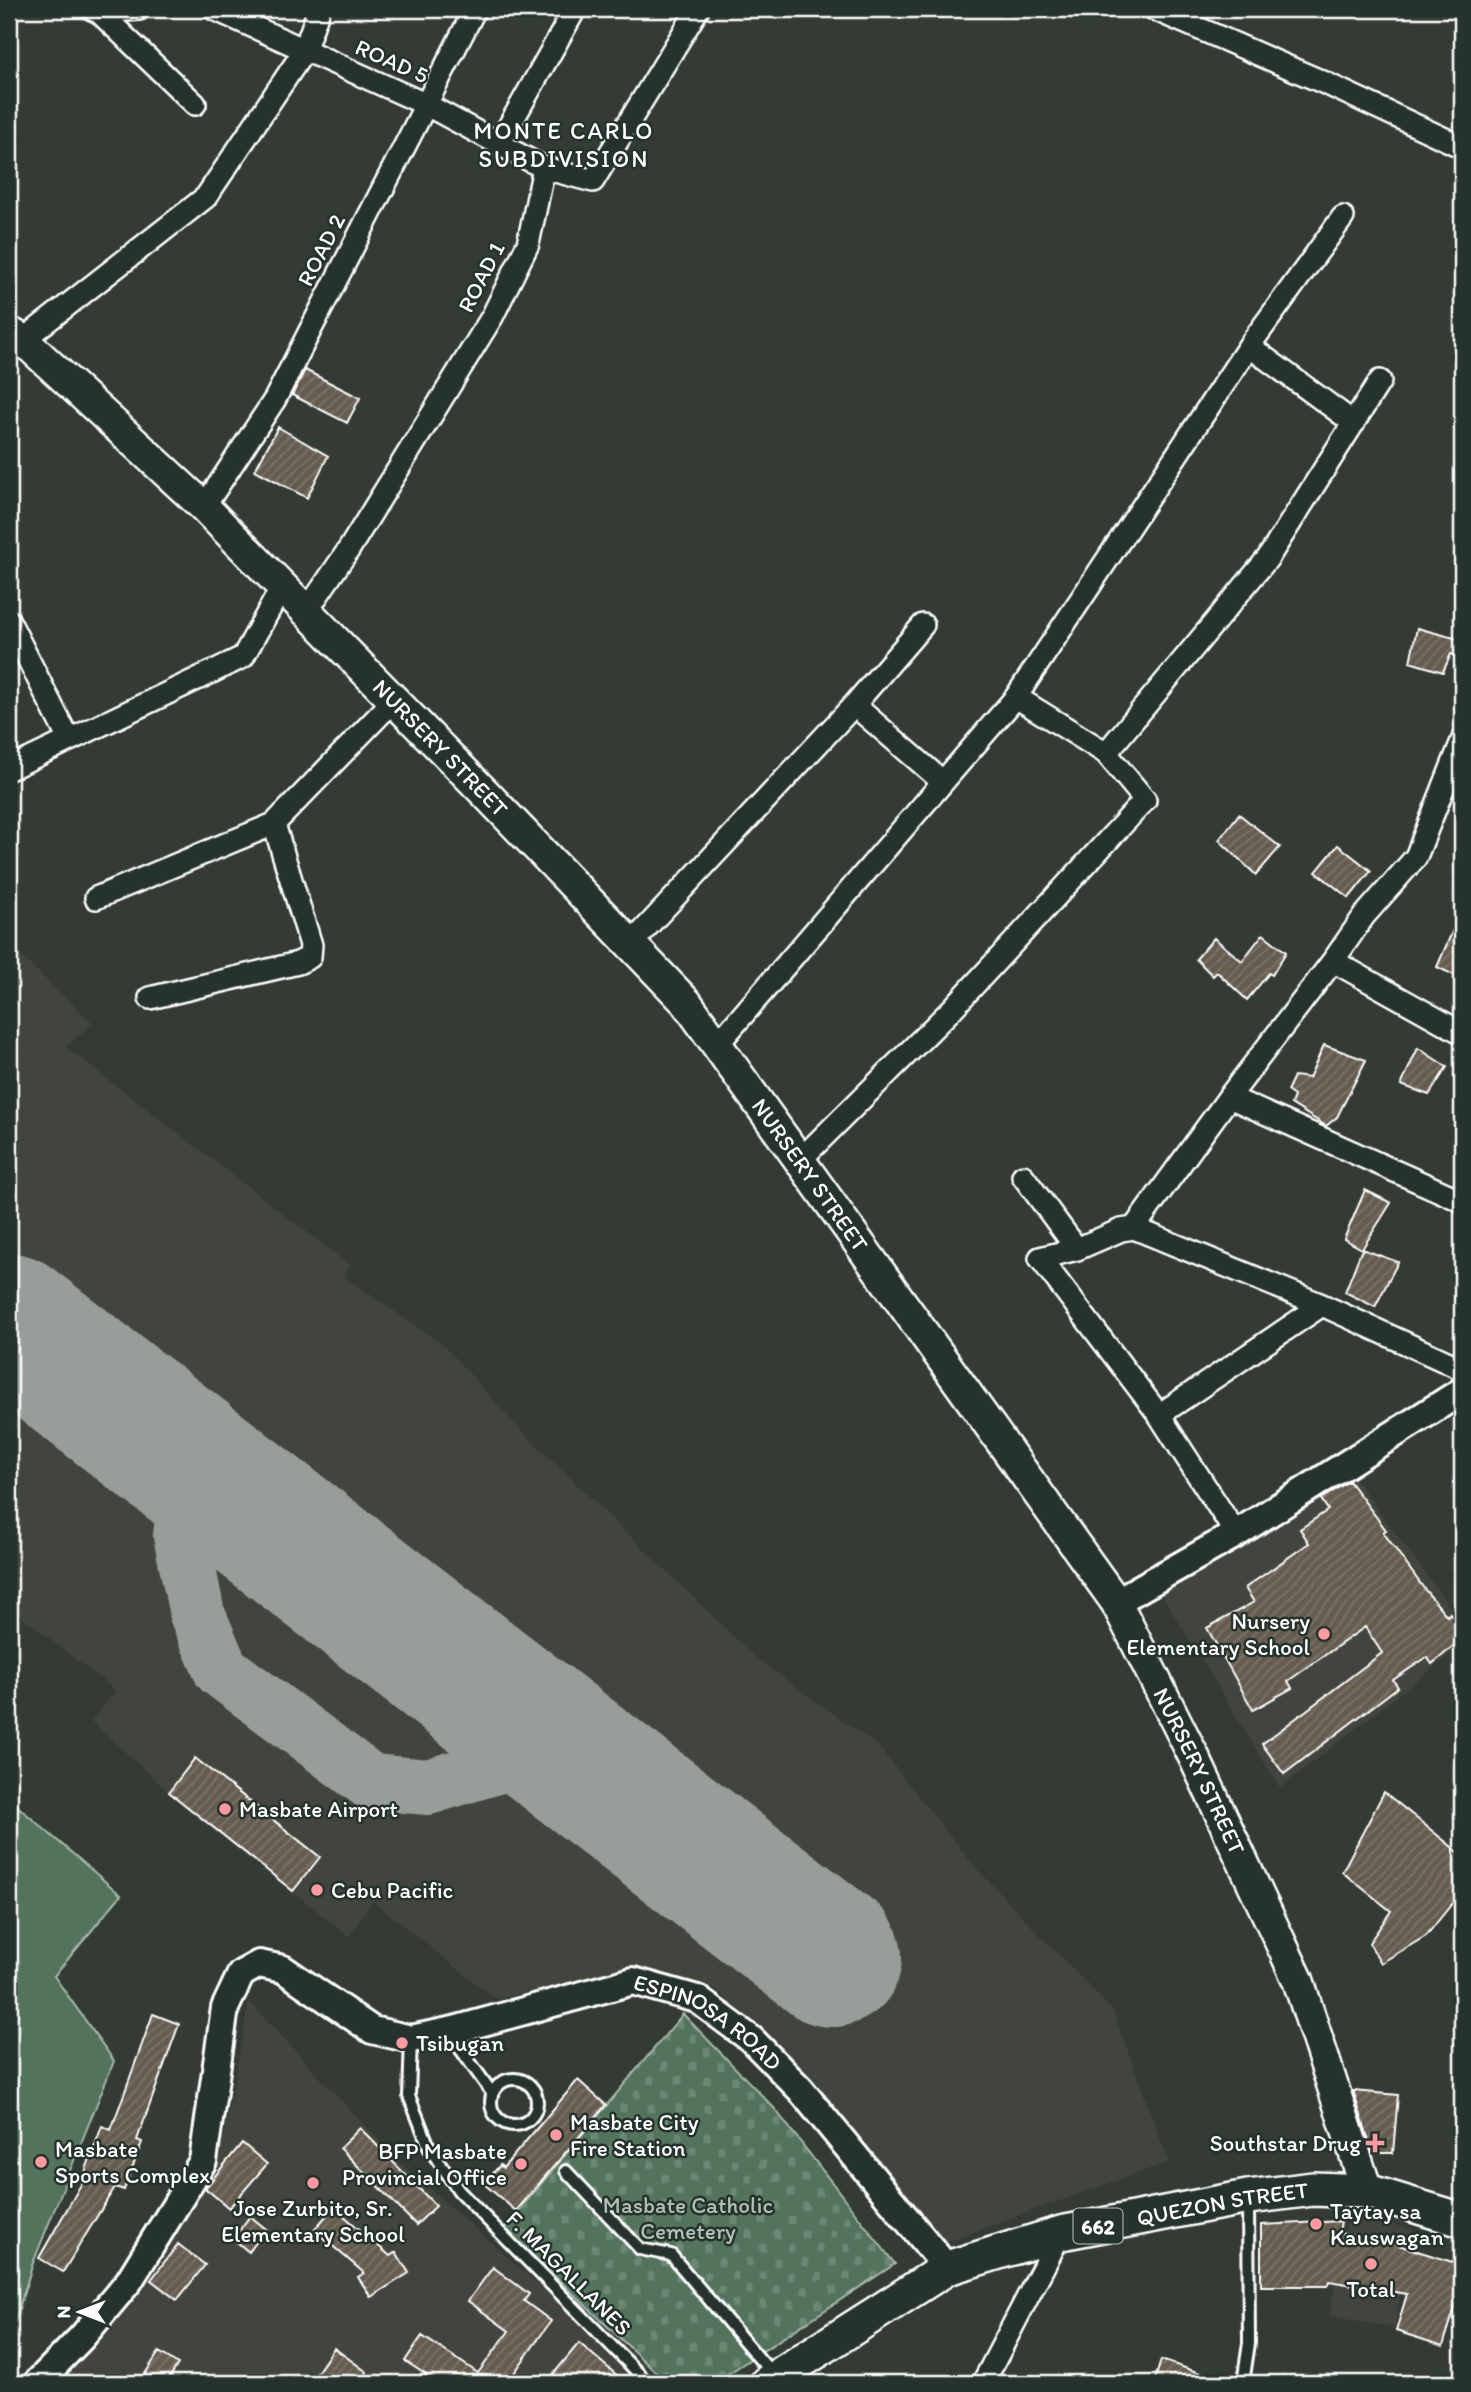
<svg xmlns="http://www.w3.org/2000/svg" width="1471" height="2392" font-family="Itim,sans-serif">
	<style>
		.built { fill: #42453c }
		.grass { fill: #52735d; stroke: #a8b9ae; stroke-width: 2 }
		.cemetery { fill: url(#cemetery-stones); stroke: #a8b9ae; stroke-width: 2 }
		.lines { fill: none; stroke-linecap: round; stroke-linejoin: round }
		.taxiway { stroke: #999d9a; stroke-width: 56 }
		.runway { stroke: #999d9a; stroke-width: 140 }
		.building { fill: url(#building-hatch); stroke: #fff; stroke-width: 2 }
		.service-casing { stroke: #fff; stroke-width: 16 }
		.minor-casing { stroke: #fff; stroke-width: 26 }
		.tertiary-casing { stroke: #fff; stroke-width: 32 }
		.secondary-casing { stroke: #fff; stroke-width: 35 }
		.primary-casing { stroke: #fff; stroke-width: 38 }
		.service { stroke: #26332d; stroke-width: 10 }
		.minor { stroke: #26332d; stroke-width: 21 }
		.tertiary { stroke: #26332d; stroke-width: 26 }
		.secondary { stroke: #26332d; stroke-width: 30 }
		.primary { stroke: #26332d; stroke-width: 33 }
		.poi-dot { fill: #ff9aa2; stroke: #26332d; stroke-width: 2.5 }
		.labels { text-anchor: middle; dominant-baseline: central; stroke-width: 5; stroke-linejoin: round; paint-order: stroke }
		.shield { fill: #26332d; stroke: #bec2c0; stroke-width: 2 }
		.shield-label { font-size: 21px; font-weight: bold; fill: #fff }
		.street-label { font-size: 23px; fill: #fff; stroke: #26332d }
		.poi-label { font-size: 23px; fill: #fff; stroke: #26332d; text-anchor: start }
		.park-label { font-size: 23px; fill: #b1c0b6; stroke: #26332d }
		.neighbourhood-label { font-size: 24px; letter-spacing: 2px; fill: #fff; stroke: #26332d }
	</style>
	<defs>
		<pattern id="cemetery-stones" width="16" height="16" patternUnits="userSpaceOnUse" patternTransform="scale(1.75)"><rect width="16" height="16" fill="#52735d"/><path d="M2 7V4a2 2 0 0 1 4 0v3zM10 15v-3a2 2 0 0 1 4 0v3z" fill="#6c8875"/></pattern>
		<pattern id="building-hatch" width="6" height="6" patternUnits="userSpaceOnUse" patternTransform="scale(1.75)"><rect width="6" height="6" fill="#655b50"/><path d="M-1 1l2-2M0 6l6-6M5 7l2-2" fill="none" stroke="#7c746a"/></pattern>
	</defs>
	<rect width="100%" height="100%" fill="#333b34"/>
	<filter id="ink" filterUnits="userSpaceOnUse"><feTurbulence type="fractalNoise" baseFrequency=".0143" numOctaves="2"/><feDisplacementMap in="SourceGraphic" scale="14" xChannelSelector="R" yChannelSelector="G"/><feConvolveMatrix kernelMatrix="1 2 1 2 8 2 1 2 1" color-interpolation-filters="sRGB"/></filter>
	<g filter="url(#ink)">
		<path class="built" d="M9 945 93 1023 66 1047 350 1265 345 1277 442 1344 529 1438 755 1657 878 1746 977 1869 1113 2011 1169 2162 942 2243 866 2143 775 2047 716 1989 671 1976 626 1970 496 1999 372 1901 349 1937 169 1792 91 1721 116 1691 9 1607Z
			M1348 1469 1462 1623V1645L1280 1788 1157 1587Z
			M249 2001 398 2161 572 2314 640 2383H53L63 2378 122 2305 219 2160Z
			M1348 2216 1413 2229 1394 2328 1329 2316Z"/>
		<path class="grass" d="M9 1799 121 1895 54 1976 114 2061 33 2263 9 2341Z"/>
		<path class="cemetery" d="M683 2014 774 2108 895 2264 714 2383H667L504 2228Z"/>
		<g class="lines">
			<path class="taxiway" d="M185 1458 189 1476 181 1535 197 1614 221 1670 371 1782 428 1787 503 1764C519 1748 515 1732 513 1711
				M181 1535 202 1513 241 1502
				M503 1764 575 1759"/>
			<path class="runway" d="M9 1323 832 1957"/>
		</g>
		<path class="building" d="M305 370 360 398 347 423 292 395Z
			M278 427 328 456 307 498 255 470Z
			M1417 628 1462 640V657L1451 654 1443 672 1410 662Z
			M1239 814 1280 847 1256 875 1219 840Z
			M1338 845 1371 871 1349 898 1316 872Z
			M1462 909V979L1437 967Z
			M1263 934 1286 952 1272 975 1269 973 1247 1000 1217 972 1213 976 1196 959 1214 938 1242 961Z
			M1324 1045 1366 1060 1337 1117 1326 1126 1291 1104 1294 1096 1287 1091 1294 1076 1309 1078Z
			M1418 1048 1447 1067 1429 1095 1401 1085Z
			M1365 1190 1391 1203 1362 1249 1344 1239Z
			M1362 1249 1398 1262 1375 1307 1345 1292Z
			M1349 1481 1386 1530 1383 1532 1425 1590 1447 1616 1450 1613 1462 1629V1639L1432 1664 1427 1657 1393 1680 1398 1687 1284 1774 1262 1744 1382 1653 1365 1627 1288 1681 1292 1688 1253 1710 1207 1628 1254 1602 1245 1588 1309 1543 1300 1529 1328 1510 1321 1499Z
			M195 1758 320 1857 293 1891 169 1792Z
			M1384 1792 1462 1855V1891L1426 1936 1381 1963 1369 1943 1391 1911 1342 1872Z
			M153 2014 179 2024 137 2140 142 2142 124 2190 115 2187 63 2272 39 2258 86 2176 84 2175 102 2126 111 2130Z
			M578 2080 606 2105 516 2211 484 2184 500 2165 503 2168Z
			M1353 2091 1398 2095 1393 2153H1373Z
			M360 2128 436 2206 416 2225 340 2148Z
			M242 2143 267 2164 229 2208 205 2188Z
			M334 2207 390 2256 396 2252 409 2273 371 2297 358 2277 364 2273 314 2230Z
			M250 2216 266 2229 249 2252 233 2239Z
			M1341 2221 1339 2233 1392 2243 1462 2265V2285L1443 2346 1396 2331 1407 2294 1329 2281 1327 2286H1261V2225Z
			M178 2244 205 2265 177 2300 151 2280Z
			M493 2267 529 2294 524 2301 551 2321 507 2383H439L405 2361 422 2336 478 2373 509 2331 468 2301Z
			M579 2343 626 2383H546Z
			M334 2348 367 2372 359 2383H310Z
			M159 2352 178 2364 166 2383H139Z
			M1161 2360 1221 2380V2383H1154Z"/>
		<g class="lines">
			<g class="service-casing">
				<path id="service" d="M449 2033 492 2093
					M411 2039 409 2096 430 2149 459 2191 648 2383
					M491 2102a23 23 0 1 1 46 0a23 23 0 1 1-46 0Z
					M566 2171 640 2249 671 2255 774 2376
					M1243 2383 1249 2343 1248 2201"/>
			</g>
			<g class="minor-casing">
				<path id="minor" d="M92 9 99 12 139 9
					M214 9 425 104 544 168
					M1154 9 1325 83 1462 147
					M99 12 195 104
					M499 144 575 9
					M23 340 206 197 304 51 319 9
					M1249 346 1354 423
					M204 507 275 399 475 9
					M306 612 349 549 492 317 528 244 544 168 593 181 698 9
					M9 621 69 740
					M1016 697 1106 753
					M854 705 943 782
					M9 769 243 657 282 587
					M96 898 274 824 393 701
					M631 944 854 705 923 625
					M1333 961 1364 916 1416 857 1462 741
					M150 998 298 963 310 957 311 945 274 824
					M717 1045 1016 697 1249 346 1343 217
					M1229 1097 1462 1201
					M800 1160 951 1010 1145 800 1106 753 1268 558 1380 381
					M1023 1176 1077 1249 1121 1230 1134 1228 1229 1097 1333 961 1462 1033
					M1134 1228 1322 1305 1462 1369
					M1077 1249 1040 1258 1159 1415 1322 1305
					M1159 1415 1236 1534
					M983 2383 1061 2233"/>
			</g>
			<g class="tertiary-casing">
				<g id="tertiary">
					<path d="M1116 1602 1236 1534 1462 1391"/>
					<path id="s1" d="M37 2383 82 2337 129 2281 203 2161 225 2008 241 1974 259 1964 283 1969 372 2030 411 2039 454 2030 633 1981 697 1999 751 2039 800 2089 947 2268"/>
				</g>
			</g>
			<g class="secondary-casing">
				<g id="secondary">
					<path id="s2" d="M9 332 23 340 204 507 486 794 687 1003 1116 1602 1194 1757 1298 1980 1367 2191"/>
				</g>
			</g>
			<g class="primary-casing">
				<g id="primary">
					<path id="s3" d="M767 2383 947 2268 1061 2233 1248 2197 1313 2189 1367 2191 1462 2220"/>
				</g>
			</g>
			<use href="#service" class="service"/>
			<use href="#minor" class="minor"/>
			<use href="#tertiary" class="tertiary"/>
			<use href="#secondary" class="secondary"/>
			<use href="#primary" class="primary"/>
		</g>
	</g>
	<g class="poi-dot">
		<circle cx="1324" cy="1634" r="7"/>
		<circle cx="225" cy="1809" r="7"/>
		<circle cx="317" cy="1890" r="7"/>
		<circle cx="402" cy="2043" r="7"/>
		<circle cx="556" cy="2135" r="7"/>
		<path d="M1371.5 2132.5h7v7h7v7h-7v7h-7v-7h-7v-7h7z"/>
		<circle cx="41" cy="2162" r="7"/>
		<circle cx="521" cy="2164" r="7"/>
		<circle cx="313" cy="2183" r="7"/>
		<circle cx="1316" cy="2224" r="7"/>
		<circle cx="1371" cy="2264" r="7"/>
	</g>
	<g class="labels">
		<rect class="shield" x="1073.5" y="2208.5" width="49" height="35" rx="5"/>
		<g class="shield-label">
			<text x="1098" y="2226">662</text>
		</g>
		<g class="street-label">
			<text transform="translate(392 61) rotate(24)">ROAD 5</text>
			<text transform="translate(321 250) rotate(-63)">ROAD 2</text>
			<text transform="translate(481 277) rotate(-63)">ROAD 1</text>
			<text stroke="none"><textPath href="#s2" startOffset="600">NURSERY STREET</textPath></text>
			<text stroke="none"><textPath href="#s2" startOffset="1166">NURSERY STREET</textPath></text>
			<text stroke="none"><textPath href="#s2" startOffset="1880">NURSERY STREET</textPath></text>
			<text stroke="none"><textPath href="#s1" startOffset="980">ESPINOSA ROAD</textPath></text>
			<text stroke="none"><textPath href="#s3" startOffset="497">QUEZON STREET</textPath></text>
			<text transform="translate(569 2273) rotate(45)">F. MAGALLANES</text>
		</g>
		<g class="poi-label">
			<text x="1310" y="1621" text-anchor="end">Nursery<tspan x="1310" dy="26">Elementary School</tspan></text>
			<text x="239" y="1809">Masbate Airport</text>
			<text x="331" y="1890">Cebu Pacific</text>
			<text x="416" y="2043">Tsibugan</text>
			<text x="570" y="2122">Masbate City<tspan x="570" dy="26">Fire Station</tspan></text>
			<text x="1361" y="2143" text-anchor="end">Southstar Drug</text>
			<text x="55" y="2149">Masbate<tspan x="55" dy="26">Sports Complex</tspan></text>
			<text x="507" y="2151" text-anchor="end">BFP Masbate<tspan x="507" dy="26">Provincial Office</tspan></text>
			<text x="313" y="2208" text-anchor="middle">Jose Zurbito, Sr.<tspan x="313" dy="26">Elementary School</tspan></text>
			<text x="1330" y="2211">Taytay sa<tspan x="1330" dy="26">Kauswagan</tspan></text>
			<text x="1371" y="2289" text-anchor="middle">Total</text>
		</g>
		<g class="park-label">
			<text x="688" y="2205">Masbate Catholic<tspan x="688" dy="26">Cemetery</tspan></text>
		</g>
		<g class="neighbourhood-label">
			<text x="564" y="130">MONTE CARLO<tspan x="564" dy="28">SUBDIVISION</tspan></text>
		</g>
	</g>
	<rect width="1471" height="2392" fill="none" stroke="#26332d" stroke-width="35"/>
	<rect x="18" y="18" width="1436" height="2357" fill="none" stroke="#fff" stroke-width="2.5" filter="url(#ink)"/>
	<g transform="translate(80 2312) rotate(270)" stroke="#26332d" stroke-width="5" paint-order="stroke">
	<path d="M0-5L12 26L0 18L-12 26Z" fill="#ffffff"/>
	<text y="-10" font-size="19" font-weight="bold" text-anchor="middle" fill="#ffffff">N</text>
	</g>
</svg>
